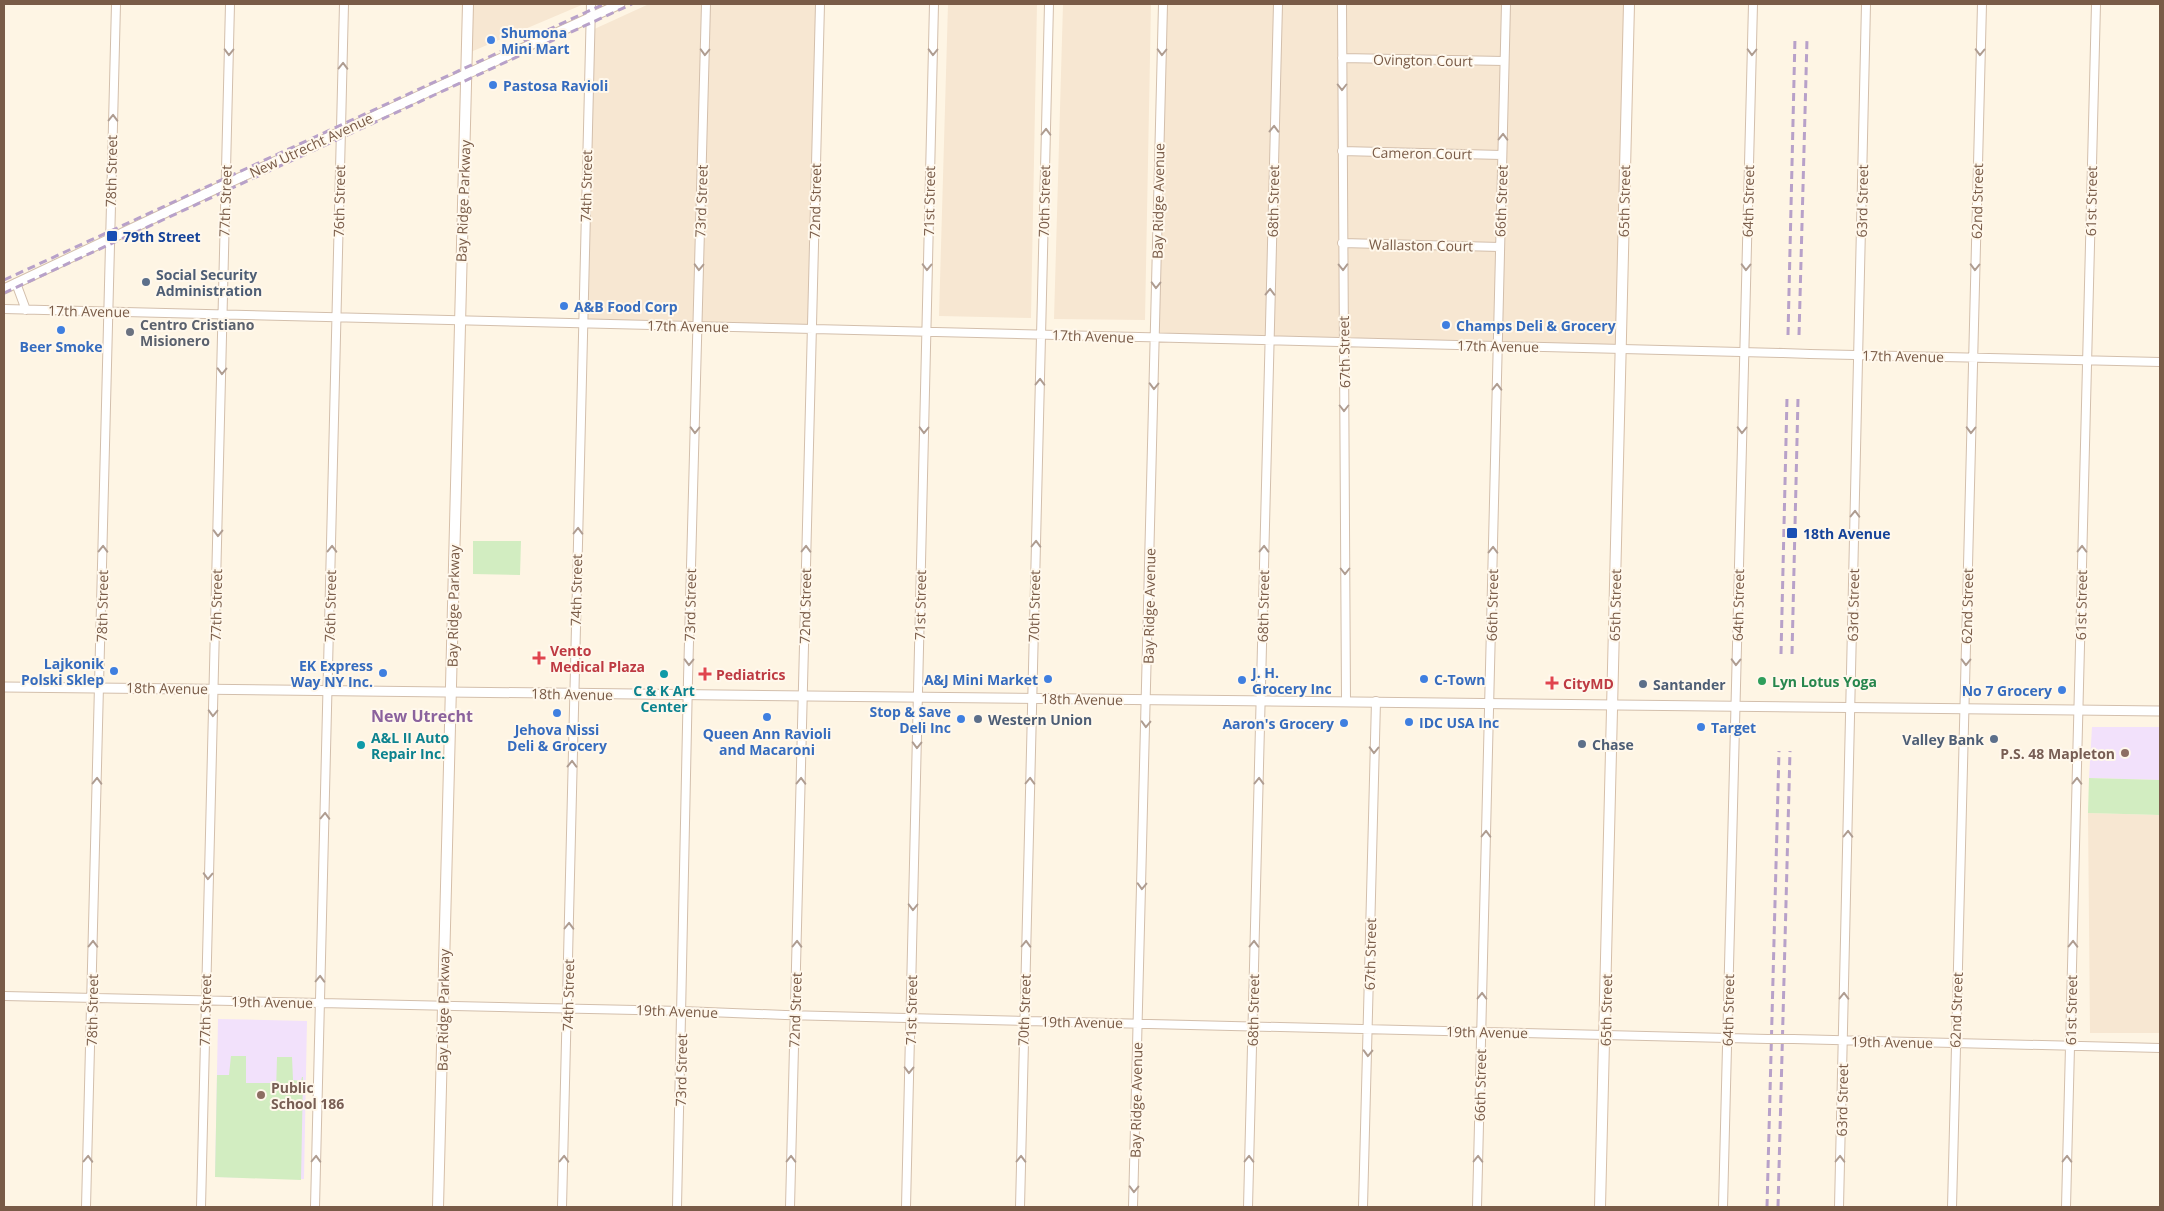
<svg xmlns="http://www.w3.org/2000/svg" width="2164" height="1211" font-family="'Open Sans',sans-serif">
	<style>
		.residential { fill: #f7e7d2 }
		.education { fill: #f2e1fb }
		.green { fill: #d2edc1 }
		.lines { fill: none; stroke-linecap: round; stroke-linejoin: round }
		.minor-casing { stroke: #d3bfac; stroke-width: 10 }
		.tertiary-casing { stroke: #d3bfac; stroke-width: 11 }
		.secondary-casing { stroke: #d6bfa9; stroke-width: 12 }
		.minor { stroke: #fff; stroke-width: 8 }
		.tertiary { stroke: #fff; stroke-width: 9 }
		.secondary { stroke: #fff; stroke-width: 10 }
		.rail { stroke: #b8a1c9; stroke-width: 3; stroke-dasharray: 8 5; stroke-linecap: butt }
		.minor-bridge-casing { stroke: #d3bfac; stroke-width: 10; stroke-linecap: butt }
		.minor-bridge { stroke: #fff; stroke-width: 8 }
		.oneway { stroke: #af9d91 }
		.shop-dot { fill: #3f7fe0; stroke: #fff8ec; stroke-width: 2 }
		.transit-dot { fill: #1a4fb4; stroke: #fff8ec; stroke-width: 2 }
		.service-dot { fill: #5c6f8a; stroke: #fff8ec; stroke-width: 2 }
		.worship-dot { fill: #6b7280; stroke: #fff8ec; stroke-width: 2 }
		.health-dot { fill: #e0444e; stroke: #fff8ec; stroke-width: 2 }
		.culture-dot { fill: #0f9aa8; stroke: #fff8ec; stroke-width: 2 }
		.leisure-dot { fill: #2e9e5b; stroke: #fff8ec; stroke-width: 2 }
		.education-dot { fill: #8d6e63; stroke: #fff8ec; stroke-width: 2 }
		.labels { text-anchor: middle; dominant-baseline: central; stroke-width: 4; stroke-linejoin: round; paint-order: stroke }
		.shop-label { font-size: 14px; font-weight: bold; fill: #366cbe; stroke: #fff8ec; text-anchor: start }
		.street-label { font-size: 14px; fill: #795b47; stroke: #fff8ec }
		.transit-label { font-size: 14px; font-weight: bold; fill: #164399; stroke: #fff8ec; text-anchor: start }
		.service-label { font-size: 14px; font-weight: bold; fill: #4e5e75; stroke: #fff8ec; text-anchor: start }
		.worship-label { font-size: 14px; font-weight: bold; fill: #5b616d; stroke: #fff8ec; text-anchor: start }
		.health-label { font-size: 14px; font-weight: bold; fill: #be3a42; stroke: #fff8ec; text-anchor: start }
		.leisure-label { font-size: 14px; font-weight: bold; fill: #27864d; stroke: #fff8ec; text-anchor: start }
		.culture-label { font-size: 14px; font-weight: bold; fill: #0d838f; stroke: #fff8ec }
		.education-label { font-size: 14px; font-weight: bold; fill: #785e54; stroke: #fff8ec; text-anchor: end }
		.quarter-label { font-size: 16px; font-weight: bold; fill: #8b629d; stroke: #fff8ec }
	</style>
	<rect width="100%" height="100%" fill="#fef5e4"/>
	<path class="residential" d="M467 4H584L466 54Z
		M649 4H820L812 329 583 323 590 31Z
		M948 4H1037L1031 318 939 316Z
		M1063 4H1151L1145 320 1054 319Z
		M1163 4H1629L1621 349 1155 338Z
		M2088 813 2160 815V1033H2090Z"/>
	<path class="education" d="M2092 727H2160V780L2089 778Z
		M218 1019 307 1021 304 1179 215 1177Z"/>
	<path class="green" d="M473 541H521L520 575 473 574Z
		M2089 778 2160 780V815L2088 813Z
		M231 1056H246V1083H271V1092H276L277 1057H292L293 1080 301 1081 302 1077H303L301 1180 215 1177 217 1075H229Z"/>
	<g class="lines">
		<g class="minor-casing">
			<path id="minor" d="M1342 4 1346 701
				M1342 58 1504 61
				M1342 151 1502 155
				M1342 243 1500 247
				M16 283 26 310
				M4 309 1783 353
				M1810 354 2160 362
				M4 996 682 1011 785 1015 1768 1039
				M1793 1039 2160 1048
				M86 1207 116 4
				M201 1207 230 4
				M315 1207 344 4
				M562 1207 591 4
				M677 1207 688 679 706 4
				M790 1207 820 4
				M906 1207 934 4
				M1020 1207 1049 4
				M1133 1207 1163 4
				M1248 1207 1278 4
				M1363 1207 1376 701
				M1477 1207 1506 4
				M1723 1207 1753 4
				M1839 1207 1866 4
				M1952 1207 1982 4
				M2066 1207 2096 4"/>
		</g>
		<g class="tertiary-casing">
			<path id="tertiary" d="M4 289 226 184 620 4
				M4 687 2160 711"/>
		</g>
		<g class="secondary-casing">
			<path id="secondary" d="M438 1207 468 4
				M1600 1207 1629 4"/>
		</g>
		<use href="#minor" class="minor"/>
		<use href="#tertiary" class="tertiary"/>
		<use href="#secondary" class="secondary"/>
		<path class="rail" d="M4 280 604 4
			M4 293 632 4
			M1788 335 1795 37
			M1799 335 1807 39
			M1781 654 1787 398
			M1792 654 1798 398
			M1767 1207 1779 751
			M1778 1207 1790 751"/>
		<g class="minor-bridge-casing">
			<path id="minor-bridge" d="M1783 353 1810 354
				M1768 1039H1793"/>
		</g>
		<use href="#minor-bridge" class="minor-bridge"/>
	</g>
	<defs><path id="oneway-chevron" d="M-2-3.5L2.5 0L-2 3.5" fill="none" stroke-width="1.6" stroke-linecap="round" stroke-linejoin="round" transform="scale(1.25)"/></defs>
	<g class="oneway">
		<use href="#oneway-chevron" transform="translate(229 52) rotate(91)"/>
		<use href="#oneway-chevron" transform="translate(705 52) rotate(92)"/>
		<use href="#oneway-chevron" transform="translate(933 52) rotate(91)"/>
		<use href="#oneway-chevron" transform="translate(1162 52) rotate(91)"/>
		<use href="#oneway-chevron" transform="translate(1752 52) rotate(91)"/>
		<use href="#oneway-chevron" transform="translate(1980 52) rotate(91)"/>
		<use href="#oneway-chevron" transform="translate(343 66) rotate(-89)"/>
		<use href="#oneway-chevron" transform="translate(1342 87) rotate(90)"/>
		<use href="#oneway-chevron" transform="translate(113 118) rotate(-89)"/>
		<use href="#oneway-chevron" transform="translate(1274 129) rotate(-89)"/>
		<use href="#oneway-chevron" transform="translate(1046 132) rotate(-89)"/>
		<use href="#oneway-chevron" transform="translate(1503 137) rotate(-89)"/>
		<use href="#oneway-chevron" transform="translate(699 267) rotate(92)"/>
		<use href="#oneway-chevron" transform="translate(927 267) rotate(91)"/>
		<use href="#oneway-chevron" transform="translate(1343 267) rotate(89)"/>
		<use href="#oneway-chevron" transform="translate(1746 267) rotate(91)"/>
		<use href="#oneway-chevron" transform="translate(1975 267) rotate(91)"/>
		<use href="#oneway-chevron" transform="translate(1156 285) rotate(91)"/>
		<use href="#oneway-chevron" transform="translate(1270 292) rotate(-89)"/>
		<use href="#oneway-chevron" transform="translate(222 371) rotate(91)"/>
		<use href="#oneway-chevron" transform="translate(1040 382) rotate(-89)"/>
		<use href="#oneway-chevron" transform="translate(1154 386) rotate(91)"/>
		<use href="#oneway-chevron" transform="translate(1497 387) rotate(-89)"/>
		<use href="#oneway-chevron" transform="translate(1344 408) rotate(90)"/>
		<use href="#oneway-chevron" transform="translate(695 430) rotate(91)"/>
		<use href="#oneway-chevron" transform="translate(924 430) rotate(91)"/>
		<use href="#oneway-chevron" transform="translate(1742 430) rotate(91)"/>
		<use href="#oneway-chevron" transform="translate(1971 430) rotate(91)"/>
		<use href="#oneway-chevron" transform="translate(1855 514) rotate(-89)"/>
		<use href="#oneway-chevron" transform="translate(578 531) rotate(-89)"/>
		<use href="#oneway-chevron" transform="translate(218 533) rotate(91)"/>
		<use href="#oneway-chevron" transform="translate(1036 544) rotate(-89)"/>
		<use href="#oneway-chevron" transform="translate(103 549) rotate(-89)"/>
		<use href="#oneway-chevron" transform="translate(332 549) rotate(-89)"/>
		<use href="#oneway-chevron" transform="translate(806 549) rotate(-89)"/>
		<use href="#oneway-chevron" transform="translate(1264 549) rotate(-89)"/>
		<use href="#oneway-chevron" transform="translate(2082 549) rotate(-89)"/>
		<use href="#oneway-chevron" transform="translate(1493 550) rotate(-89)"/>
		<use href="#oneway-chevron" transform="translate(1345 571) rotate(90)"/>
		<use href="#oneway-chevron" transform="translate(689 662) rotate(91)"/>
		<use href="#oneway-chevron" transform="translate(1736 662) rotate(91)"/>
		<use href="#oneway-chevron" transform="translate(1966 662) rotate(91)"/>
		<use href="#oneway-chevron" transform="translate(213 713) rotate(92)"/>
		<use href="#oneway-chevron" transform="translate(1146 724) rotate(92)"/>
		<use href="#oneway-chevron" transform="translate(917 745) rotate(91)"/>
		<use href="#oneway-chevron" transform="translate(1374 750) rotate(91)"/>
		<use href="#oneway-chevron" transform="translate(572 764) rotate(-89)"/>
		<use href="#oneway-chevron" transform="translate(97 781) rotate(-89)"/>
		<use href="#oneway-chevron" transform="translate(801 781) rotate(-89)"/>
		<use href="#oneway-chevron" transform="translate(1030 781) rotate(-88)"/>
		<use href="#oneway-chevron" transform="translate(1259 781) rotate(-89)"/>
		<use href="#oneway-chevron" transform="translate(2077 781) rotate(-89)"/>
		<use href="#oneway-chevron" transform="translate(325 816) rotate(-88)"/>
		<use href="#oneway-chevron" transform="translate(1486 834) rotate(-89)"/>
		<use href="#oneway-chevron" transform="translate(1848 834) rotate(-89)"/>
		<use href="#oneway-chevron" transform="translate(208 876) rotate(92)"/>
		<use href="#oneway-chevron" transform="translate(1142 886) rotate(92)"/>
		<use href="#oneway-chevron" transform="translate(913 907) rotate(91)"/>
		<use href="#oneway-chevron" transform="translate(569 926) rotate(-89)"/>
		<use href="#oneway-chevron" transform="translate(93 944) rotate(-89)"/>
		<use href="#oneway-chevron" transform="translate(797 944) rotate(-89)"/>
		<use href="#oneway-chevron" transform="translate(1026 944) rotate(-88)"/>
		<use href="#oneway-chevron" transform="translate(1254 944) rotate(-89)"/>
		<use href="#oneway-chevron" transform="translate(2073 944) rotate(-89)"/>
		<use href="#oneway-chevron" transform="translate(320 979) rotate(-88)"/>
		<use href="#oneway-chevron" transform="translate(1482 996) rotate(-89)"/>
		<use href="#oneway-chevron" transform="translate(1844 996) rotate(-89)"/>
		<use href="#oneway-chevron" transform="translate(1368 1053) rotate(92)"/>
		<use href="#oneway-chevron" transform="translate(909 1070) rotate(91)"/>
		<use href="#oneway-chevron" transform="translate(88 1159) rotate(-88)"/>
		<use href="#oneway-chevron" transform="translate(316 1159) rotate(-88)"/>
		<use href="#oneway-chevron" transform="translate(564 1159) rotate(-88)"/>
		<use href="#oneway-chevron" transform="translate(791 1159) rotate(-89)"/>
		<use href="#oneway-chevron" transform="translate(1021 1159) rotate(-89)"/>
		<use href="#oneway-chevron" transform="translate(1249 1159) rotate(-89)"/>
		<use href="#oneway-chevron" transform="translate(1478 1159) rotate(-89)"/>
		<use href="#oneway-chevron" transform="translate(1840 1159) rotate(-89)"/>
		<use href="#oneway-chevron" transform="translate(2067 1159) rotate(-89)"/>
		<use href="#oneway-chevron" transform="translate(1134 1189) rotate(91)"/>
	</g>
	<g class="shop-dot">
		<circle cx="491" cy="40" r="5"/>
		<circle cx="493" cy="85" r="5"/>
		<circle cx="564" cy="306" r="5"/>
		<circle cx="1446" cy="325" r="5"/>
		<circle cx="61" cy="330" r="5"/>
		<circle cx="114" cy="671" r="5"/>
		<circle cx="383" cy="673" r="5"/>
		<circle cx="1048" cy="679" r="5"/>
		<circle cx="1424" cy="679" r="5"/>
		<circle cx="1242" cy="680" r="5"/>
		<circle cx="2062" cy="690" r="5"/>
		<circle cx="557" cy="713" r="5"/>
		<circle cx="767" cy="717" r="5"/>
		<circle cx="961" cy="719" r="5"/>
		<circle cx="1409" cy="722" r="5"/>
		<circle cx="1344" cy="723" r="5"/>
		<circle cx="1701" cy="727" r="5"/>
	</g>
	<g class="transit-dot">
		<rect x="106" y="230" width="12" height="12" rx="2.5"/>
		<rect x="1786" y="527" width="12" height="12" rx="2.5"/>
	</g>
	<g class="service-dot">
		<circle cx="146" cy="282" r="5"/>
		<circle cx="1643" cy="684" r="5"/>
		<circle cx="978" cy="719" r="5"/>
		<circle cx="1994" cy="739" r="5"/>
		<circle cx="1582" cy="744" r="5"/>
	</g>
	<circle class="worship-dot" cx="130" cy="332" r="5"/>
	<g class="health-dot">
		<path d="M536.5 650.5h5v5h5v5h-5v5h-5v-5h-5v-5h5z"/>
		<path d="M702.5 666.5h5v5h5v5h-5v5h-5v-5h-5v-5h5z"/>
		<path d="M1549.5 675.5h5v5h5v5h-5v5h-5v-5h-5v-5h5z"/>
	</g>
	<g class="culture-dot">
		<circle cx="664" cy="674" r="5"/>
		<circle cx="361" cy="745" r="5"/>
	</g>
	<circle class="leisure-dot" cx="1762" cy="681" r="5"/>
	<g class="education-dot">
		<circle cx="2125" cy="753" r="5"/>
		<circle cx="261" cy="1095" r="5"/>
	</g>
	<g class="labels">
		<g class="shop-label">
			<text x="501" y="32">Shumona<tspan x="501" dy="16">Mini Mart</tspan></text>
			<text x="503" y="85">Pastosa Ravioli</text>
			<text x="574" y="306">A&amp;B Food Corp</text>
			<text x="1456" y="325">Champs Deli &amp; Grocery</text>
			<text x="61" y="346" text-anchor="middle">Beer Smoke</text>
			<text x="104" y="663" text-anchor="end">Lajkonik<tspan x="104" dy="16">Polski Sklep</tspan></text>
			<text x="373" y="665" text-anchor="end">EK Express<tspan x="373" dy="16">Way NY Inc.</tspan></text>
			<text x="1252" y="672">J. H.<tspan x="1252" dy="16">Grocery Inc</tspan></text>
			<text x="1038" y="679" text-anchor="end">A&amp;J Mini Market</text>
			<text x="1434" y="679">C-Town</text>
			<text x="2052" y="690" text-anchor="end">No 7 Grocery</text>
			<text x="951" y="711" text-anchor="end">Stop &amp; Save<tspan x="951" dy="16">Deli Inc</tspan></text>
			<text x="1419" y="722">IDC USA Inc</text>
			<text x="1334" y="723" text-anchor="end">Aaron's Grocery</text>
			<text x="1711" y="727">Target</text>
			<text x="557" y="729" text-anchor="middle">Jehova Nissi<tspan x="557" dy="16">Deli &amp; Grocery</tspan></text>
			<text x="767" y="733" text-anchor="middle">Queen Ann Ravioli<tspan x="767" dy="16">and Macaroni</tspan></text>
		</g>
		<g class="street-label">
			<text transform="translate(1423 60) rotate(1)">Ovington Court</text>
			<text transform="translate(311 145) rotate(-25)">New Utrecht Avenue</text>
			<text transform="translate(1422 153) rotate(1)">Cameron Court</text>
			<text transform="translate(111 171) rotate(-89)">78th Street</text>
			<text transform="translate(586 186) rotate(-89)">74th Street</text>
			<text transform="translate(225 201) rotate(-88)">77th Street</text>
			<text transform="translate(339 201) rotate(-89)">76th Street</text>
			<text transform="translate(463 201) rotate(-88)">Bay Ridge Parkway</text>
			<text transform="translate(701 201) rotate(-88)">73rd Street</text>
			<text transform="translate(815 201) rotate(-89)">72nd Street</text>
			<text transform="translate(929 201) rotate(-89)">71st Street</text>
			<text transform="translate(1044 201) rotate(-89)">70th Street</text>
			<text transform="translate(1158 201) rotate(-89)">Bay Ridge Avenue</text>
			<text transform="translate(1273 201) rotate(-89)">68th Street</text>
			<text transform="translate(1501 201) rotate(-88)">66th Street</text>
			<text transform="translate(1624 201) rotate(-89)">65th Street</text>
			<text transform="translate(1748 201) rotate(-89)">64th Street</text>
			<text transform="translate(1862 201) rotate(-89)">63rd Street</text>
			<text transform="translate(1977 201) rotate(-89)">62nd Street</text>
			<text transform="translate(2091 201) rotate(-89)">61st Street</text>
			<text transform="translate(1421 245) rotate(1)">Wallaston Court</text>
			<text transform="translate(89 311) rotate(1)">17th Avenue</text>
			<text transform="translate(688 326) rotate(1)">17th Avenue</text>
			<text transform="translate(1093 336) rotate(2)">17th Avenue</text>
			<text transform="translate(1498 346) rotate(1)">17th Avenue</text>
			<text transform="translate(1344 352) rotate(-91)">67th Street</text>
			<text transform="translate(1903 356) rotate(1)">17th Avenue</text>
			<text transform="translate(576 590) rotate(-89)">74th Street</text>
			<text transform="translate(216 605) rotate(-89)">77th Street</text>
			<text transform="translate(690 605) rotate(-89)">73rd Street</text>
			<text transform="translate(920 605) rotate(-89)">71st Street</text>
			<text transform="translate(1492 605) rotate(-89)">66th Street</text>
			<text transform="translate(1615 605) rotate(-89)">65th Street</text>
			<text transform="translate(1738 605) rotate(-89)">64th Street</text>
			<text transform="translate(1853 605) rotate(-89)">63rd Street</text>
			<text transform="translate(2081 605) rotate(-89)">61st Street</text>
			<text transform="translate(102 606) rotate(-89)">78th Street</text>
			<text transform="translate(330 606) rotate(-89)">76th Street</text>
			<text transform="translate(453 606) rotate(-89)">Bay Ridge Parkway</text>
			<text transform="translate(805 606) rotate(-89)">72nd Street</text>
			<text transform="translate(1034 606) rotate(-89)">70th Street</text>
			<text transform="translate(1149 606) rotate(-89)">Bay Ridge Avenue</text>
			<text transform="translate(1263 606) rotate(-89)">68th Street</text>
			<text transform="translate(1967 606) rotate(-89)">62nd Street</text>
			<text transform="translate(167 688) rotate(1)">18th Avenue</text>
			<text transform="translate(572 694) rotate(1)">18th Avenue</text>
			<text transform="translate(1082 699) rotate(1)">18th Avenue</text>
			<text transform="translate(1370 954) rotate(-89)">67th Street</text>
			<text transform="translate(568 995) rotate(-89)">74th Street</text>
			<text transform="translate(272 1002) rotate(1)">19th Avenue</text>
			<text transform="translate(92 1010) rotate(-89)">78th Street</text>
			<text transform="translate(205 1010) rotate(-89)">77th Street</text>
			<text transform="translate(443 1010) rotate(-89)">Bay Ridge Parkway</text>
			<text transform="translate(795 1010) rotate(-88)">72nd Street</text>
			<text transform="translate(911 1010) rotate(-89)">71st Street</text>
			<text transform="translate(1024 1010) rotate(-88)">70th Street</text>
			<text transform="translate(1253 1010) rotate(-89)">68th Street</text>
			<text transform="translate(1606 1010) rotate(-89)">65th Street</text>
			<text transform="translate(1728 1010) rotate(-89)">64th Street</text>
			<text transform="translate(1956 1010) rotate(-88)">62nd Street</text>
			<text transform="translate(2071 1010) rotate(-89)">61st Street</text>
			<text transform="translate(677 1011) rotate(2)">19th Avenue</text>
			<text transform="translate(1082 1022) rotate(1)">19th Avenue</text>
			<text transform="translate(1487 1032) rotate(1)">19th Avenue</text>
			<text transform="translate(1892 1042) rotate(1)">19th Avenue</text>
			<text transform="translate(681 1070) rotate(-89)">73rd Street</text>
			<text transform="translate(1480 1085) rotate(-89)">66th Street</text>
			<text transform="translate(1136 1100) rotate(-89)">Bay Ridge Avenue</text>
			<text transform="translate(1842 1100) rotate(-89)">63rd Street</text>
		</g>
		<g class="transit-label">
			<text x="123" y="236">79th Street</text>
			<text x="1803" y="533">18th Avenue</text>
		</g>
		<g class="service-label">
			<text x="156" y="274">Social Security<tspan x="156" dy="16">Administration</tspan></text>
			<text x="1653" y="684">Santander</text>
			<text x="988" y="719">Western Union</text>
			<text x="1984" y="739" text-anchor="end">Valley Bank</text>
			<text x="1592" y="744">Chase</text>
		</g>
		<g class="worship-label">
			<text x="140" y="324">Centro Cristiano<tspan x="140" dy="16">Misionero</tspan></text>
		</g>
		<g class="health-label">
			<text x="550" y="650">Vento<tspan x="550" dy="16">Medical Plaza</tspan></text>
			<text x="716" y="674">Pediatrics</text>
			<text x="1563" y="683">CityMD</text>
		</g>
		<g class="leisure-label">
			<text x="1772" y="681">Lyn Lotus Yoga</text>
		</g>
		<g class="culture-label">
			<text x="664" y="690">C &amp; K Art<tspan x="664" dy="16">Center</tspan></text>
			<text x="371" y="737" text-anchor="start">A&amp;L II Auto<tspan x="371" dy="16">Repair Inc.</tspan></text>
		</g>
		<g class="education-label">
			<text x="2115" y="753">P.S. 48 Mapleton</text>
			<text x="271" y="1087" text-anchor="start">Public<tspan x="271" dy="16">School 186</tspan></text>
		</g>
		<g class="quarter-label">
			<text x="422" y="716">New Utrecht</text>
		</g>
	</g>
	<rect width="2164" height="1211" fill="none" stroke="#795b47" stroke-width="10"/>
</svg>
